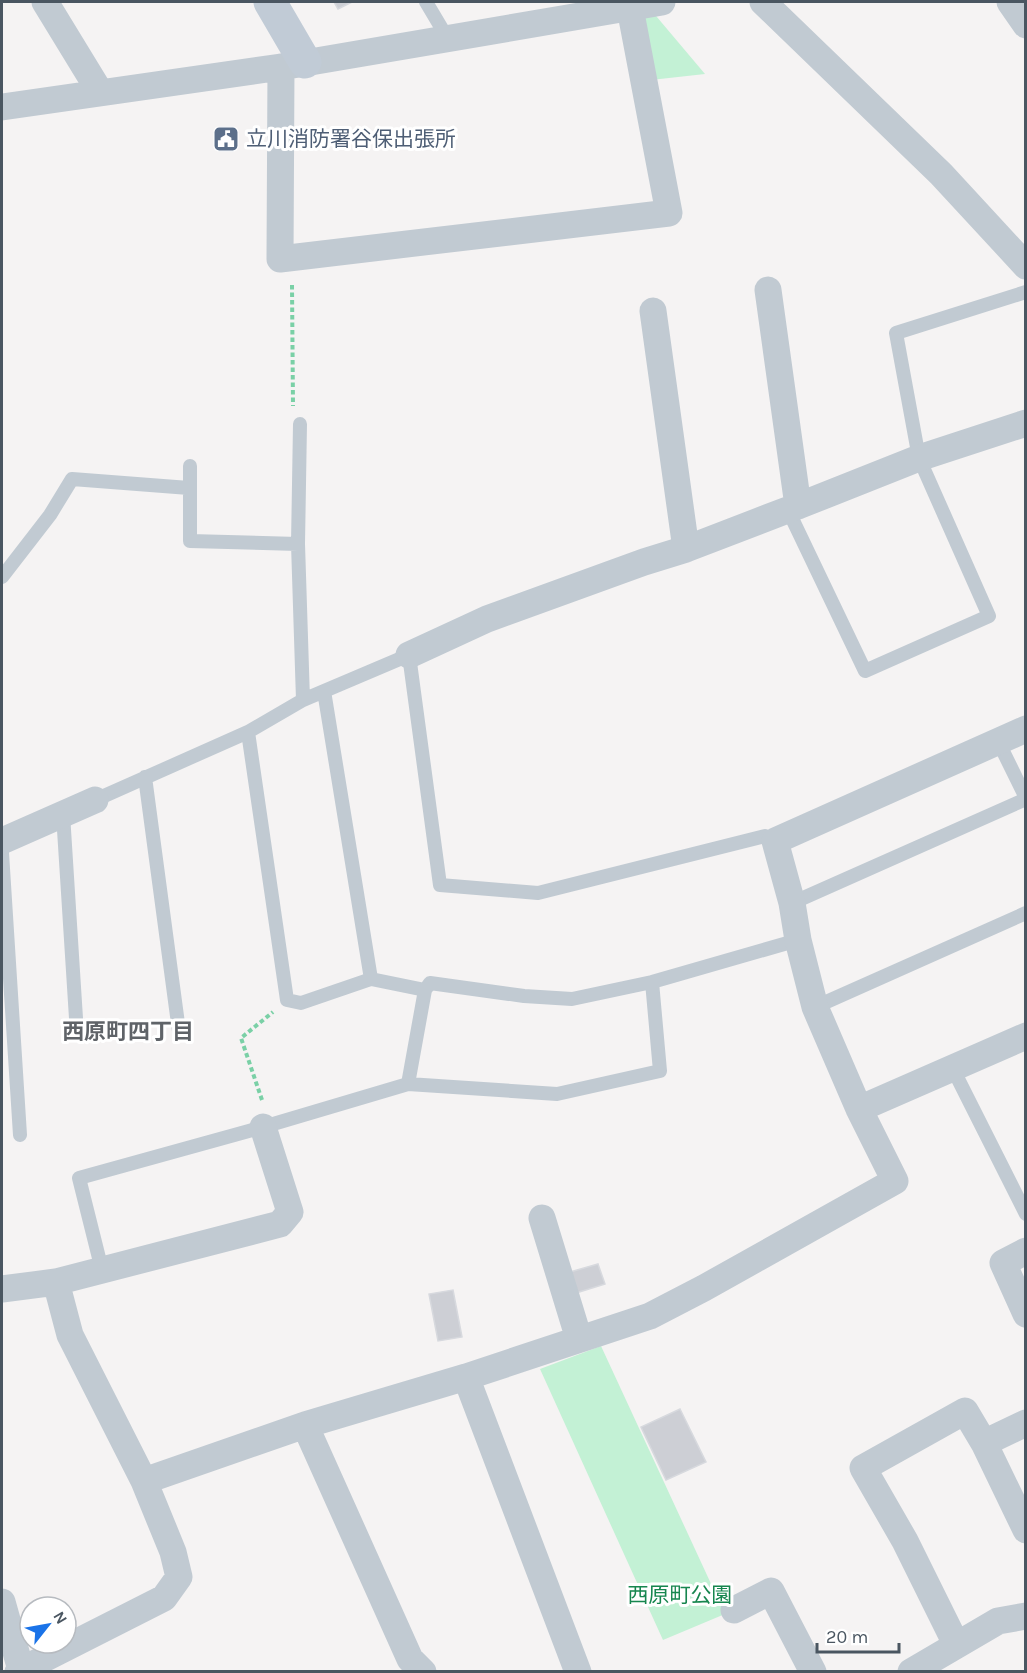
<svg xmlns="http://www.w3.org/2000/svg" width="1027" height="1673" font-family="Karla,'Noto Sans JP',sans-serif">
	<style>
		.green { fill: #c3f1d5 }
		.building { fill: #cdcfd5; stroke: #d7d9de; stroke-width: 1.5 }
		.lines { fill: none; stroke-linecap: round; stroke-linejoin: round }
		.path { stroke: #7ad0a6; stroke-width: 4; stroke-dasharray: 4.5 3; stroke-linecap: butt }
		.lane { stroke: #c1cad2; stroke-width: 14 }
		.street { stroke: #c1cad2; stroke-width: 27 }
		.secondary { stroke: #c1cbd6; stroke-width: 33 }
		.labels { text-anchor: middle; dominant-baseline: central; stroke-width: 6; stroke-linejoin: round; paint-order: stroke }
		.service-label { font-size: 21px; fill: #4e5e75; stroke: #fff; text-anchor: start }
		.park-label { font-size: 21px; fill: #17864f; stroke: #fff }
		.neighbourhood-label { font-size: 22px; font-weight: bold; fill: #5f6368; stroke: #fff }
	</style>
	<rect width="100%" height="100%" fill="#f5f3f3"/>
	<path class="green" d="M651 10 705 74 651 80 640 24Z
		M601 1346 725 1614 663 1640 540 1369Z"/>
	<path class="building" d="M334 2H352L338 9Z
		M598 1264 605 1284 576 1293 570 1272Z
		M453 1290 462 1337 438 1341 429 1294Z
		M680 1409 706 1462 666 1480 641 1427Z"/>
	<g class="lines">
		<path class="path" d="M292 285 293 406
			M262 1100 241 1038 273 1012"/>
		<path class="lane" d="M426 2 448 39
			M300 424 298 544 303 700
			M190 466V541L298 544
			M788 510 865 671 989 616 919 458 896 333 1026 292
			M2 577 50 515 72 479 189 488
			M324 691 371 979
			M248 732 287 1000 301 1003 371 979 425 990 430 983 524 996 572 999 652 982 798 940
			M998 741 1026 798
			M145 777 179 1031
			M95 800 248 732 303 700 409 655 440 885 538 893 765 836 775 841
			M63 814 77 1034
			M2 853 20 1135
			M792 903 1026 799
			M815 1007 1026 913
			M953 1069 1026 1214
			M408 1084 425 990
			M102 1270 79 1178 263 1127 408 1084 557 1094 660 1071 652 982"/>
		<path class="street" d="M45 2 100 92
			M763 2 941 174 1026 266
			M1010 2 1026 25
			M281 67 280 259 669 213 630 8
			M2 107 281 67 662 2
			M768 290 798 506
			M653 311 686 549
			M409 655 487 619 644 562 686 549 798 506 919 458 1026 423
			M2 841 95 800
			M859 1109 1026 1036
			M542 1218 579 1339
			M1026 1251 1003 1263 1026 1314
			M2 1289 56 1282 280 1224 290 1212 263 1127
			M466 1377 578 1672
			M305 1425 410 1659 423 1672
			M984 1443 1026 1423
			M144 1481 305 1425 466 1377 650 1316 704 1288 895 1181 859 1109 815 1007 798 940 792 903 775 841 1026 729
			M2 1602 21 1670
			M734 1610 771 1591 813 1672
			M956 1644 905 1541 863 1468 965 1411 984 1443 1026 1530
			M18 1672 164 1598 179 1577 173 1552 144 1481 70 1335 56 1282
			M911 1672 998 1621 1026 1616"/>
		<path class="secondary" d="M270 2 305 62"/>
	</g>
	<defs>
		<g id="civic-square" transform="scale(1.35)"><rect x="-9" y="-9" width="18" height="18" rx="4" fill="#5c6f8a" stroke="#fff"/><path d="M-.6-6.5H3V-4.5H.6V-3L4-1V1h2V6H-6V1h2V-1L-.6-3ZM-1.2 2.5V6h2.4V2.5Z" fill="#fff"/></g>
	</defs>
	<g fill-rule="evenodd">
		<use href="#civic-square" x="226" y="139"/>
	</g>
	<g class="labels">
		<g class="service-label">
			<text x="246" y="139">立川消防署谷保出張所</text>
		</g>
		<g class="park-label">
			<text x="680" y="1595">西原町公園</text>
		</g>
		<g class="neighbourhood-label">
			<text x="128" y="1032">西原町四丁目</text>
		</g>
	</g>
	<rect width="1027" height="1673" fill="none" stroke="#4a5661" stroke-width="6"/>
	<g transform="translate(48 1625) rotate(59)"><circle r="28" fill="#ffffff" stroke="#b7bbc0" stroke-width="1.5"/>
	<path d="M0-4.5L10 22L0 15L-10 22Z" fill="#1a73e8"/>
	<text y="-9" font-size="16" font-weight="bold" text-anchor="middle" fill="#4a5661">N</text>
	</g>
	<path d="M817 1643v9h82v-9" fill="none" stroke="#4a5661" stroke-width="3"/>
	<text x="826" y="1643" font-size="18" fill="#4a5661" stroke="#ffffff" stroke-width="4.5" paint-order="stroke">20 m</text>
</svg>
